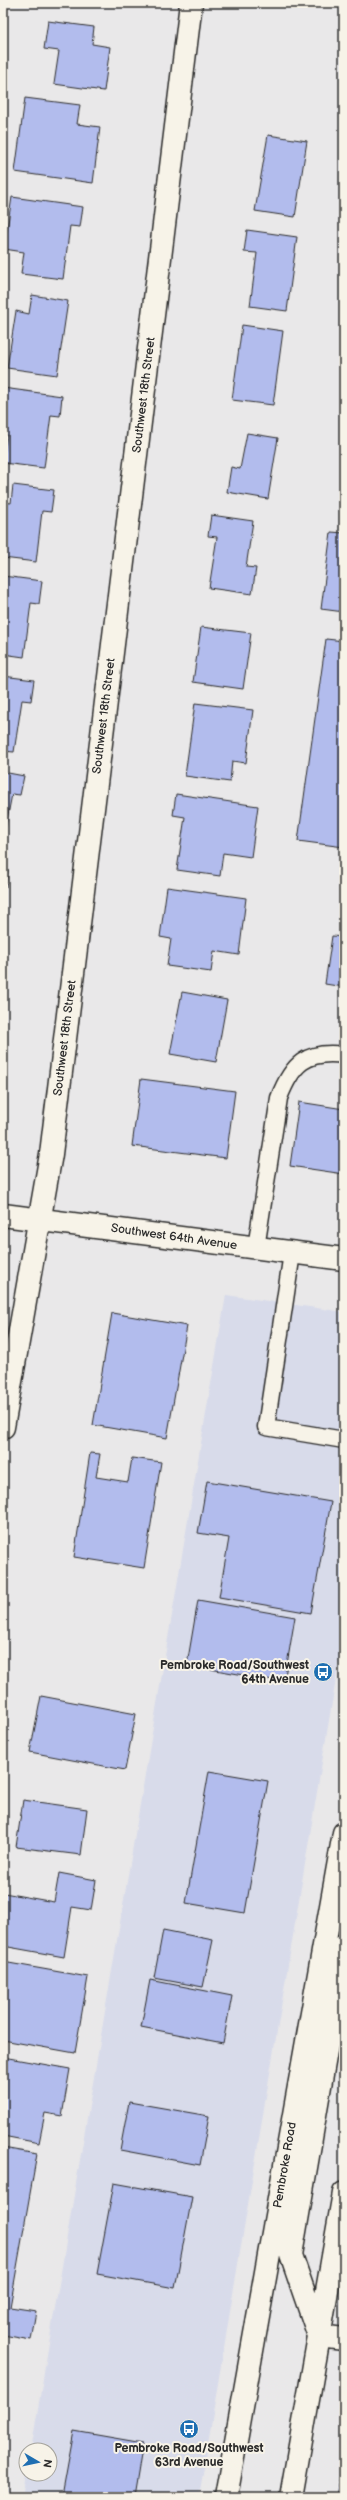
<svg xmlns="http://www.w3.org/2000/svg" width="347" height="2500" font-family="'Balsamiq Sans',sans-serif">
	<style>
		.built { fill: #d8dbea }
		.building { fill: #b2bced; stroke: #2b2b2b }
		.lines { fill: none; stroke-linecap: round; stroke-linejoin: round }
		.service-casing { stroke: #2b2b2b; stroke-width: 19 }
		.minor-casing { stroke: #2b2b2b; stroke-width: 25 }
		.secondary-casing { stroke: #2b2b2b; stroke-width: 25 }
		.service { stroke: #f7f3e8; stroke-width: 16 }
		.minor { stroke: #f7f3e8; stroke-width: 22 }
		.secondary { stroke: #f7f3e8; stroke-width: 22 }
		.labels { text-anchor: middle; dominant-baseline: central; stroke-width: 4; stroke-linejoin: round; paint-order: stroke }
		.street-label { font-size: 12px; fill: #2b2b2b; stroke: #f7f3e8 }
		.poi-label { font-size: 12px; font-weight: bold; fill: #2b2b2b; stroke: #f7f3e8; text-anchor: end }
	</style>
	<rect width="100%" height="100%" fill="#e9e8e9"/>
	<filter id="ink" filterUnits="userSpaceOnUse"><feTurbulence type="fractalNoise" baseFrequency=".025" numOctaves="2"/><feDisplacementMap in="SourceGraphic" scale="8" xChannelSelector="R" yChannelSelector="G"/><feConvolveMatrix kernelMatrix="1 2 1 2 8 2 1 2 1" color-interpolation-filters="sRGB"/></filter>
	<g filter="url(#ink)">
		<path class="built" d="M226 1295 344 1312V1631L199 2497H22L26 2474H50V2450H31Z"/>
		<path class="building" d="M48 21 94 27 92 44 110 47 104 91 54 84 59 51 44 49Z
			M25 98 80 105 77 124 100 127 93 183 15 172Z
			M268 135 307 141 295 217 255 211Z
			M12 197 83 207 80 227 70 226 63 279 21 274 24 252 4 249Z
			M247 230 297 237 287 311 250 306 257 253 244 252Z
			M32 295 68 301 57 375 7 368 16 311 29 314Z
			M242 325 283 331 273 405 232 400Z
			M3 388 62 396 60 416 51 415 44 468 3 463 7 435 3 434Z
			M247 433 278 438 268 499 227 492 231 467 240 469Z
			M13 485 54 490 51 512 42 511 36 562 3 558V502L11 503Z
			M211 515 253 521 246 567 256 568 252 594 209 588 217 537 208 536Z
			M331 532 344 533V612L321 609Z
			M3 576 42 581 39 604 31 603 24 657 3 654Z
			M201 627 251 633 243 689 193 682Z
			M326 639 344 641V847L298 841Z
			M3 676 34 680 31 701 22 700 14 752 3 751Z
			M195 703 253 710 246 763 232 761 230 782 185 776Z
			M3 772 24 776 20 795 12 794 3 841Z
			M176 794 258 806 251 857 223 853 220 876 177 870 185 817 173 815Z
			M3 869 8 870 6 887 3 886Z
			M167 887 246 898 239 955 214 951 211 972 167 966 171 939 160 937Z
			M332 936 344 937V987L325 984Z
			M182 992 227 1000 216 1062 170 1054Z
			M141 1079 235 1091 226 1158 132 1146Z
			M299 1102 344 1109V1174L290 1166Z
			M112 1313 187 1326 167 1438 93 1425Z
			M90 1453 100 1454 96 1477 128 1482 132 1458 161 1462 144 1568 74 1557Z
			M207 1481 331 1502 311 1613 219 1597 229 1538 198 1533Z
			M198 1600 295 1617 284 1682 187 1665Z
			M41 1696 136 1714 125 1770 30 1752Z
			M209 1771 268 1781 245 1913 186 1903Z
			M23 1800 87 1809 81 1855 16 1847Z
			M59 1873 96 1880 91 1910 72 1907 64 1957 3 1946 4 1893 54 1902Z
			M163 1930 213 1940 203 1987 154 1978Z
			M3 1962 88 1977 75 2053 3 2040Z
			M150 1980 232 1996 223 2043 141 2027Z
			M3 2057 70 2069 62 2116 45 2113 39 2143 3 2136Z
			M129 2102 209 2116 200 2165 120 2150Z
			M3 2148 37 2154 10 2307 36 2311 31 2340 3 2335Z
			M114 2183 192 2197 175 2288 97 2274Z
			M74 2431 143 2443 134 2497H62Z
			M342 2467 344 2468V2497H337Z"/>
		<g class="lines">
			<g class="service-casing">
				<path id="service" d="M256 1248 279 1098C292 1064 306 1050 344 1055
					M292 1253 266 1427 344 1440"/>
			</g>
			<g class="minor-casing">
				<path id="minor" d="M3 1215 344 1259
					M3 1427 51 1154 191 3
					M319 2336 344 2339"/>
			</g>
			<g class="secondary-casing">
				<path id="secondary" d="M319 2336 291 2255 344 1946
					M226 2497 344 1833
					M291 2497 344 2193"/>
			</g>
			<use href="#service" class="service"/>
			<use href="#minor" class="minor"/>
			<use href="#secondary" class="secondary"/>
		</g>
	</g>
	<defs>
		<g id="bus-disc" transform="scale(1)"><circle r="9.5" fill="#1f6fb2" stroke="#f7f3e8"/><path d="M-5-6H5V4H4V6H2V4H-2V6H-4V4H-5ZM-3.5-4V0h7V-4ZM-3.5 1.2v1.5H-2V1.2ZM2 1.2v1.5H3.5V1.2Z" fill="#fff"/></g>
	</defs>
	<g fill-rule="evenodd">
		<use href="#bus-disc" x="323" y="1672"/>
		<use href="#bus-disc" x="189" y="2429"/>
	</g>
	<g class="labels">
		<g class="street-label">
			<text transform="translate(144 395) rotate(-83)">Southwest 18th Street</text>
			<text transform="translate(104 716) rotate(-83)">Southwest 18th Street</text>
			<text transform="translate(65 1038) rotate(-83)">Southwest 18th Street</text>
			<text transform="translate(174 1237) rotate(8)">Southwest 64th Avenue</text>
			<text transform="translate(285 2165) rotate(-80)">Pembroke Road</text>
		</g>
		<g class="poi-label">
			<text x="309" y="1665">Pembroke Road/Southwest<tspan x="309" dy="14">64th Avenue</tspan></text>
			<text x="189" y="2448" text-anchor="middle">Pembroke Road/Southwest<tspan x="189" dy="14">63rd Avenue</tspan></text>
		</g>
	</g>
	<rect width="347" height="2500" fill="none" stroke="#f7f3e8" stroke-width="16"/>
	<rect x="8" y="8" width="331" height="2484" fill="none" stroke="#2b2b2b" stroke-width="1.5" filter="url(#ink)"/>
	<g transform="translate(38 2462) rotate(99)"><circle r="19" fill="#f7f3e8" stroke="#a5a39c"/>
	<path d="M0-3L7 15L0 10L-7 15Z" fill="#1f6fb2"/>
	<text y="-6" font-size="11" font-weight="bold" text-anchor="middle" fill="#2b2b2b">N</text>
	</g>
</svg>
